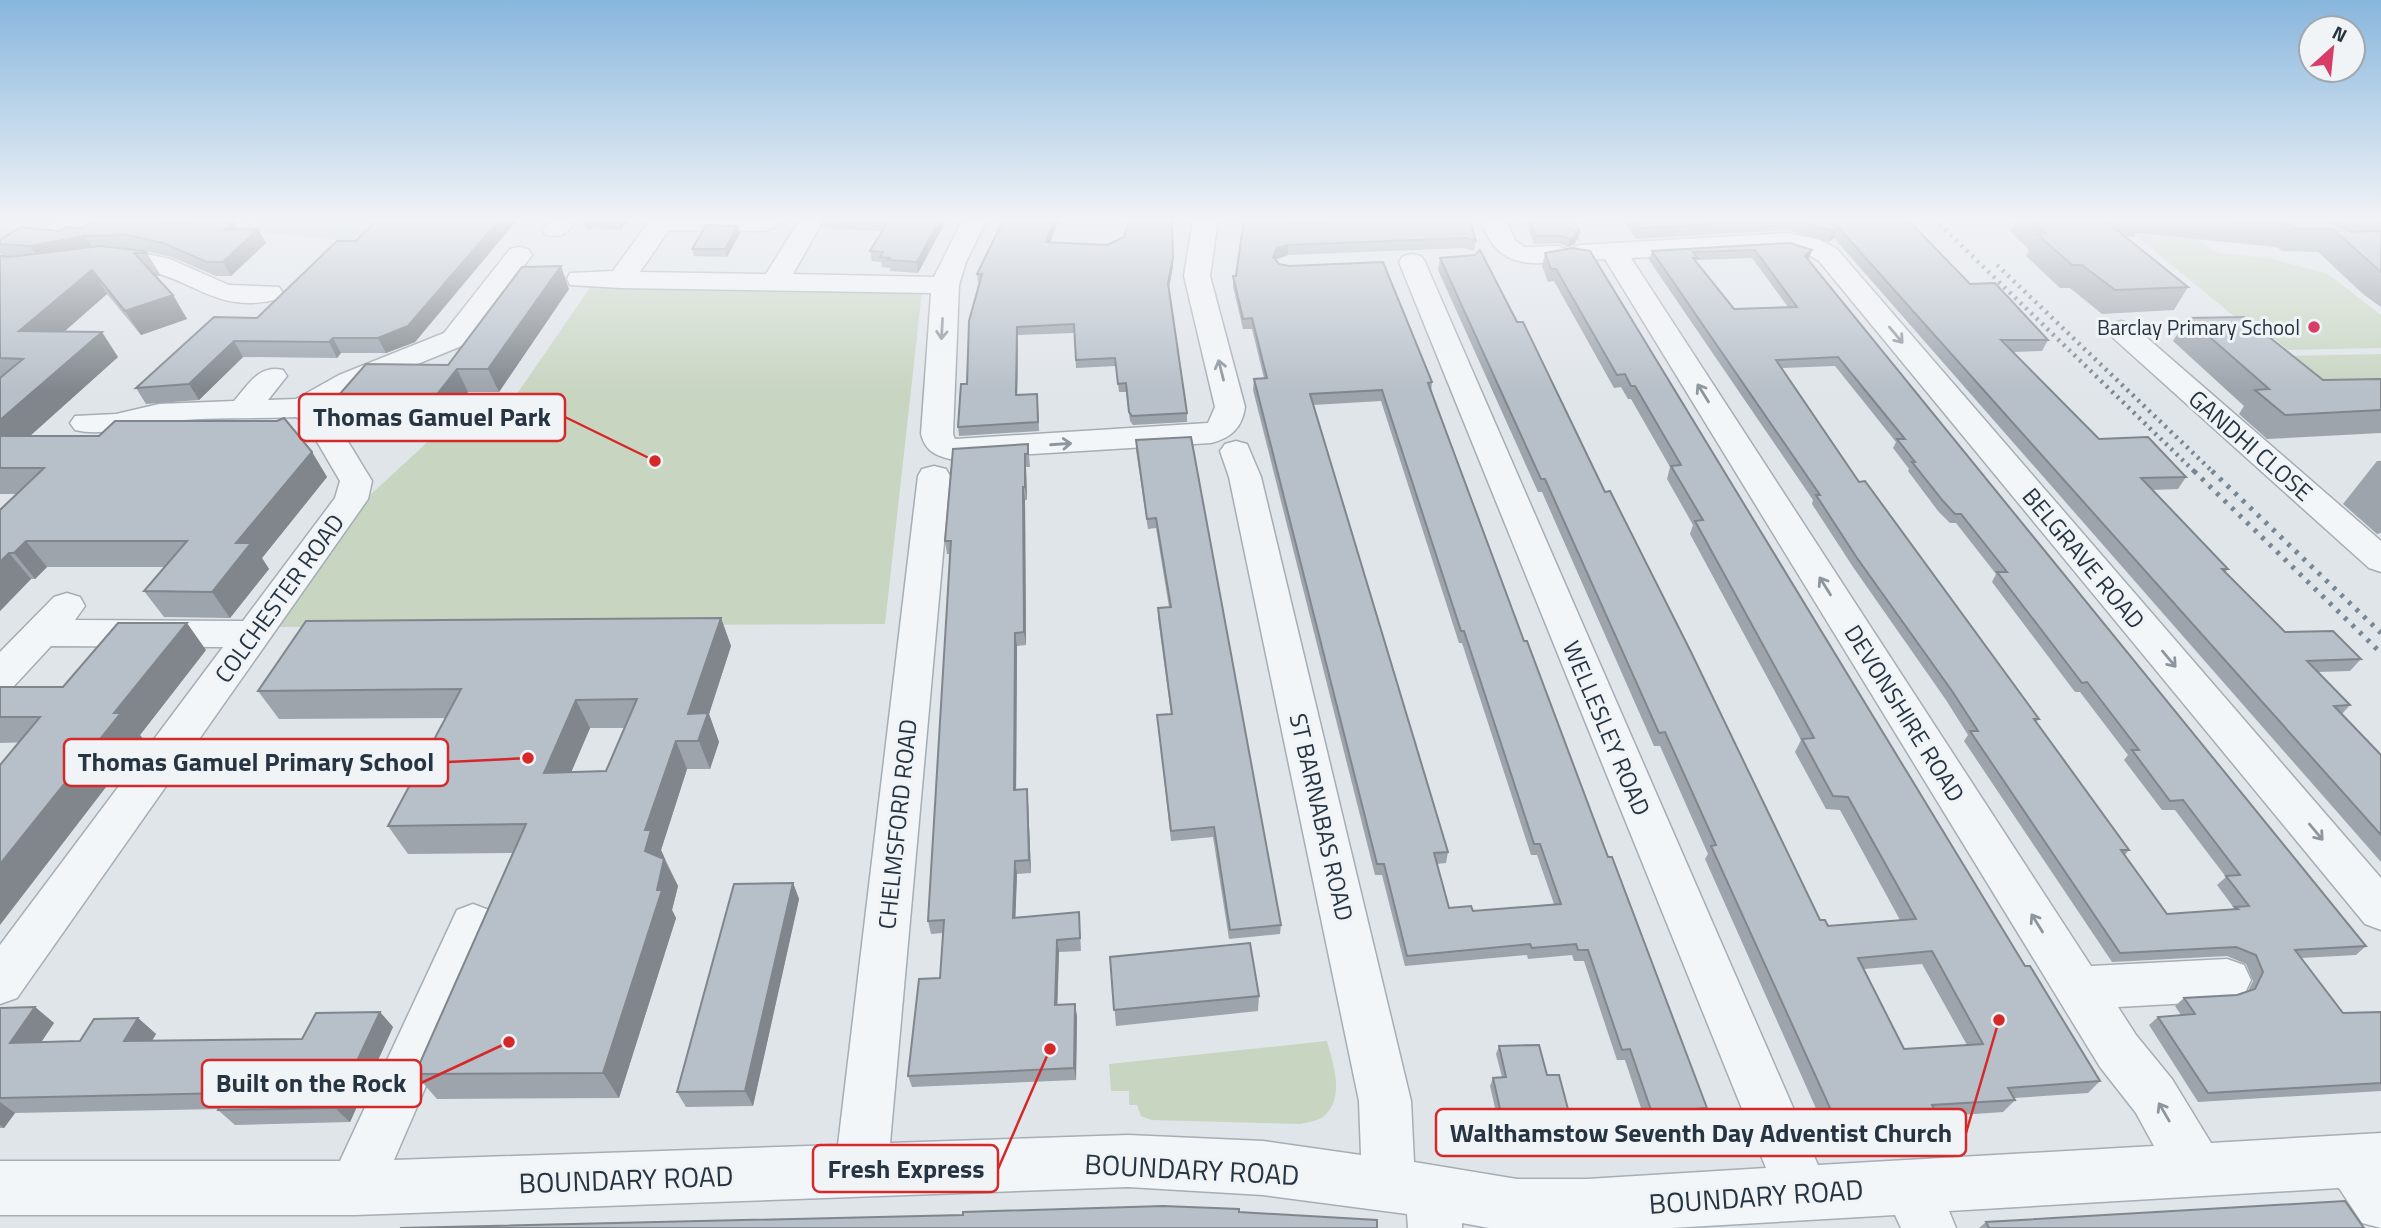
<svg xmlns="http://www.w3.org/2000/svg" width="2381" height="1228" font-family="'Titillium Web',sans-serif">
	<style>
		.green { fill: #c8d5c1 }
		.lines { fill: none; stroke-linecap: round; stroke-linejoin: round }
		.minor-casing { stroke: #a5adb5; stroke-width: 3 }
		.minor { fill: #f3f6f8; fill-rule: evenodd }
		.rail-far1 { stroke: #788795; stroke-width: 4.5; stroke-dasharray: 2.5 5; stroke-linecap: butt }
		.rail { stroke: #788795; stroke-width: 5; stroke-dasharray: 3.5 7; stroke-linecap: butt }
		.wall { fill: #9da4ac; fill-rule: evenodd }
		.shaded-wall { fill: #80868c }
		.building { fill: #b7bfc8; stroke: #80868c; stroke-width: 2; fill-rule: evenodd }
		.oneway { stroke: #8d969e }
		.poi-dot { fill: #d83d68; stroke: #f0f4f7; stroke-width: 2.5 }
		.labels { text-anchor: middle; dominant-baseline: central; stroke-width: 6; stroke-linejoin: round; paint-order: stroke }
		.far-poi-label { font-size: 21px; fill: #273543; stroke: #f0f4f7; text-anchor: end }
		.street-label { font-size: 24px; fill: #273543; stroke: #f0f4f7 }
		.near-street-label { font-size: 28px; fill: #273543; stroke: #f0f4f7 }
		.leader { fill: none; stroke: #d62828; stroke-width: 2.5 }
		.callout-dot { fill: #d62828; stroke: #f0f4f7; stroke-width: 2.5 }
		.callout { fill: #f0f4f7; stroke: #d62828; stroke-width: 2.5 }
		.callout-label { font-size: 26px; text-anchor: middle; font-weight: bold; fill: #273543 }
	</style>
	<rect width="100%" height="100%" fill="#e0e5ea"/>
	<path class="green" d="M0 219H63L17 244 0 247Z
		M175 219H381L358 242 246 231Z
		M2134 234 2197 240 2218 253 2270 258 2328 274 2381 315V348L2288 350 2275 339 2263 340Z
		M591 286 922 291 885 624 274 627 369 496 445 426 497 423Z
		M2381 354V396L2335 398 2287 356Z
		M1327 1041C1333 1064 1346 1098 1323 1117 1318 1121 1307 1122 1301 1124L1151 1120 1141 1116 1137 1105H1129V1091H1111L1109 1064Z"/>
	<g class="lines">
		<g class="minor-casing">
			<path id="minor" d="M551 219H577C568 232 562 239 546 235L542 230Z
				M651 219H779L773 228 764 231 669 230 640 272 766 274 800 219H824L793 274 934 277 963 219H987L966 262 959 285 953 434 955 439 1208 423 1215 407 1184 276 1193 219H1218L1210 276 1245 407C1242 428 1231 438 1211 443L950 459C934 455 925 450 921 434L931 293 621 288 570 285 567 279 570 273 613 271Z
				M1481 219H1505L1515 240 1524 247 1558 246 1568 250 1579 245 1787 233 1820 240 1837 249 2381 878V930L2365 924 1819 261 1804 252 1787 249 1631 258 2091 966 2227 959 2244 965 2251 980 2244 995 2227 1001 2118 1007 2136 1035 2172 1079 2211 1143 2381 1133V1228L2362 1223 2339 1188 1949 1211 1956 1228H1901L1895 1215 1671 1228H1489L1462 1223V1228H1408L1407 1214 1263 1195 1128 1187 355 1215H0V1161H340L457 910 473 904 489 910 496 924 394 1160 838 1145 918 476 922 469 934 466 946 469 950 476 890 1143 1128 1135 1263 1141 1361 1155 1359 1101 1229 477 1220 451 1225 444 1236 441 1247 444 1261 477 1411 1101 1414 1162 1517 1179H1587L1766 1168 1399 262 1403 256 1412 254 1421 256 1425 262 1818 1165 2154 1146 2136 1113 2100 1067 1605 259 1579 261 1569 257C1561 262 1552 262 1542 263 1508 265 1490 250 1481 219Z
				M519 247 528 249 532 255 464 345 361 387 324 408 333 417 372 481 368 499 17 998 0 1004V945L223 647 51 646 14 686 0 690V652L54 597 67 593 80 597 85 606 75 620 243 621 335 498 340 481 306 423 296 417C251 419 205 417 160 422 131 425 106 437 75 430L70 423 75 416 116 414 159 404 234 401C248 385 259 364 283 370L287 376 268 400 296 399 339 375 444 333 510 249Z
				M105 252H137L170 259 229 285 279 287 283 293 279 299C219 314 199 283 149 271 132 266 113 270 96 266L92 260 96 254Z
				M2121 321 2131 324 2381 541V572L2369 568 2111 336 2107 330 2111 324Z"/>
		</g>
		<use href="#minor" class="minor"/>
		<path class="rail-far1" d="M1934 219 2196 473
			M1997 265 2214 473"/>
		<path class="rail" d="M2194 471 2381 653
			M2212 471 2381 633"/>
	</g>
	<path class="wall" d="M378 219H518L415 342 386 353H341L337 358 243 357 199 400 146 404 136 388 257 318 356 241Z
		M629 219 621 230 586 229 584 222Z
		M822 219H947L918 273 890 271V268L882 267 881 262 872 261 870 251 882 231 824 229Z
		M1004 219H1059L1050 242 1173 266 1169 288 1187 413V422L1133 425 1130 421 1126 392H1119L1116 366 1076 368 1074 333 1018 335 1017 395 1038 402 1039 431 959 436 958 427 967 384 979 283H978L977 274Z
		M1347 219H1469L1476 241 1474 251 1464 248 1288 255 1277 259 1276 260 1279 264 1432 382 1431 392 1524 641 1707 1108 1701 1118 1646 1123 1625 1060H1617L1584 961H1574L1572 955 1528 959 1527 955 1405 966 1382 875H1375L1253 390 1254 379 1264 378 1252 329H1243L1233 287V276H1236L1291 223 1347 221ZM1381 401 1459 643H1462L1531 855H1537L1554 904 1473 911 1449 908 1437 864 1446 863 1448 852 1313 405Z
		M1525 219H1574L1580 232 1579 240H1576L1575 244 1568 247 1558 243 1534 244Z
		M1622 219H1907L1970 284 2048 340 2042 351 2013 352 2099 439 2186 477 2178 489 2151 490 2228 569 2225 572 2285 632 2361 659 2350 671 2318 672 2350 705 2342 714 2381 755V862L1834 238 1829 242 1787 230 1636 239Z
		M2017 219H2381V307L2363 294 2318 252 2282 251 2277 247 2136 233 2134 237 2124 236 2188 287 2174 310 2102 314 2070 288H2060L2026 256 2029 250 2011 232Z
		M169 222 238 230 258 229 266 243 231 276H216L171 257 137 249H128L147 253 161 276H155L173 295 187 319 141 335 107 294 64 332 118 357 30 436 312 452 327 477 262 558 269 569 230 618 164 617 144 591 165 567H47L35 579H31L0 611V510L17 494H0V256L3 257 0 253V240L59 231Z
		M740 233 727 257 694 256 692 249Z
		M1572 248 2025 966 2100 1081 2088 1093 2014 1098 2015 1100 2003 1112 1931 1117 1925 1123 1826 1131 1705 859 1708 854 1660 746H1654L1542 492H1538L1438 270 1440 258 1605 492 1820 920 1828 926 1900 920 1840 810 1826 809 1795 752 1801 740 1690 534 1693 525 1667 479 1670 467 1631 399H1628L1621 387 1614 388 1554 281 1548 282 1542 266 1545 253ZM1922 964 1967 1045 1904 1049 1864 969Z
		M1812 250 1808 259 2366 946 2356 955 2301 958 2343 1013 2381 1012V1091L2198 1102 2149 1025 2158 1017 2181 1015 2175 1006 2184 998 2237 995 2248 991 2253 981 2246 964 2227 956 2112 962 1964 741 1968 735 1946 700 1853 567 1812 504 1813 500 1649 260 1652 251ZM1752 258 1788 307 1734 309 1696 262 1697 260ZM1835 366 1896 442 1893 448 1909 469 1908 471 1938 511 1950 523H1956L1996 574 1992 582 2075 692H2080L2128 755 2124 760 2162 810H2175L2226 877 2217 885 2234 908 2232 910 2167 914 2124 856 2129 850 2036 722 2039 719 1859 482 1782 368Z
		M569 289 499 392H468L446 422 351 420 338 396 448 365Z
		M2188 318 2323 380 2381 379V433L2267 439 2239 414 2244 406 2173 341Z
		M1136 440 1281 925 1280 934 1229 939 1213 837 1171 841 1157 715 1171 714 1158 618V608L1169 607 1156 528 1148 529 1136 450Z
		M1028 444 1030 467H1026L1027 500H1025L1026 645 1017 646 1016 790 1028 802 1031 873 1017 874 1015 917 1079 912 1081 951 1059 952 1057 1005 1077 1016 1076 1080 912 1087 908 1076 940 978 943 933 931 934 928 921 951 554H947L945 541Z
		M2377 461H2381V533L2377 534 2343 504Z
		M721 618 731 646 709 714 719 742 710 769H687L661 850 678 886 672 910 676 918 619 1098 437 1099 415 1074 513 853 408 854 388 826 446 718 279 719 258 691ZM590 728H625L606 771 571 772Z
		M206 650 140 735 143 739 0 743V687H63Z
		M793 883 799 899 753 1106 686 1107 677 1092Z
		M1110 957 1259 996 1258 1011 1116 1026Z
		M35 1007 54 1023 41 1042 80 1041 138 1018 156 1034 152 1041 302 1039 380 1012 393 1027 350 1122 235 1125 218 1110V1109L15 1113 4 1128H0V1008Z
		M1499 1046 1547 1075 1573 1128 1569 1135 1502 1138 1490 1086 1493 1078 1502 1077 1496 1054Z
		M1986 1222 2364 1228H1979Z"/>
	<path class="shaded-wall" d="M500 219H518L415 342 386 353 378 338Z
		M621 219H629L621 230 619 222Z
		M940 219H947L918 273 917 262Z
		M1055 219H1059L1047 250 1046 242Z
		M233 221 241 235 224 230Z
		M738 226 740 233 727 257 725 249Z
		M1838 227 1834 238 1829 242 1833 231Z
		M258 229 266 243 231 276 223 262Z
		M85 236 93 249 40 260 30 246Z
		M1577 236 1575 244 1568 247 1570 239Z
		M1288 245V255L1277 259 1273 267V257L1277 248Z
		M1812 250 1809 258 1802 264 1805 256Z
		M1173 258V266L1168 291V283Z
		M561 266 569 289 499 392 488 369Z
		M92 270 107 294 36 356 19 331Z
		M173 295 187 319 141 335 125 311Z
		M1017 327 1018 335 1017 403 1016 395Z
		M102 332 118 357 2 461 0 458V420Z
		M333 338 341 353 337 358 329 342Z
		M234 341 243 357 199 400 189 384Z
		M457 369 468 392 446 422 434 398Z
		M312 452 327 477 262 558 269 569 230 618 212 592 236 543Z
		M1025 454 1026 467 1027 500 1025 487Z
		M1023 487 1025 500 1026 645 1024 632Z
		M26 541 47 567 35 579 14 553Z
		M9 553 31 579 0 611V562Z
		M721 618 731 646 709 714 719 742 710 769 688 714Z
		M187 623 206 650 140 735 143 739 0 925V864L114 713Z
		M1015 633 1017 646 1016 803 1014 790Z
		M576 700 590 728 559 801 544 773Z
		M676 741 687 769 661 850 664 857 659 879 645 851V830Z
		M1027 789 1028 802 1031 873 1029 860Z
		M664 859 678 886 672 910 676 918 619 1098 603 1073 657 890Z
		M1015 861 1017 874 1015 930 1013 918Z
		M793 883 799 899 753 1106 745 1091Z
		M1057 940 1059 952 1057 1017 1055 1005Z
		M1075 1004 1077 1016 1076 1080 1074 1068Z
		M35 1007 54 1023 30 1059 10 1043Z
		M380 1012 393 1027 350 1122 335 1108Z
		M138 1018 156 1034 142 1057 124 1041Z
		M0 1102 15 1113 4 1128 0 1125Z"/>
	<path class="building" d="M96 219H167L163 222 233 221 224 230 258 229 223 262H207L163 243 128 235 85 236 30 246 0 244V240L21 227 59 231 66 227 84 228Z
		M378 219H500L408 326 378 338H333L329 342 234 341 189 384 136 388 214 317 257 318 337 241H356Z
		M586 219H621L619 222H584Z
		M822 219H940L917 262 888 260 890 258 880 257 883 252 870 251 888 222Z
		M1004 219H1055L1046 242 1107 245 1124 237 1129 219H1172L1173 258 1168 283 1187 413 1132 416 1129 412 1126 383 1118 384 1115 358 1076 360 1074 324 1017 327 1016 395 1037 394 1038 422 958 427 961 384H967L969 321 982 274H977Z
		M1244 219H1291L1290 223 1348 221V219H1469L1476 241 1466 238 1288 245 1277 248 1273 257 1279 264 1289 266 1383 262 1432 382 1428 383 1524 641H1527L1608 857H1612L1707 1108 1652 1113 1630 1049 1622 1050 1588 950H1578L1576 944 1532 948 1530 944 1407 956 1384 864H1377L1254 379 1267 378 1252 318 1243 319 1233 276H1236ZM1382 390 1461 631H1464L1534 844H1540L1561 904 1473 911 1471 906 1449 908 1434 853 1448 852 1310 394Z
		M1529 219H1574L1580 232H1575L1577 236 1570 239 1560 236H1536Z
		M1632 219H1907L1970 284 1995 283 2048 340H2001L2099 439 2148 437 2186 477 2141 478 2228 569H2222L2285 632 2333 631 2361 659 2307 661 2350 705 2334 706 2381 755V835L1838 227 1833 231 1791 220 1639 228Z
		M2030 219H2103L2188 287 2115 290 2082 265H2072L2037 234 2045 233Z
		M2226 219H2330L2336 224 2352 232 2381 231V272L2333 229H2297L2291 225Z
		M706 225 738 226 725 249H692Z
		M1790 243 1812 250 1805 256 2366 946 2295 950 2343 1013 2381 1012V1083L2208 1093 2158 1017 2195 1014 2184 998 2237 995 2255 989 2263 972 2256 955 2236 947 2120 953 1970 731H1978L1952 691 1857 558 1816 495H1820L1652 251ZM1755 250 1797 307 1734 309 1693 258H1698L1693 252ZM1838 357 1905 439H1897L1915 462H1912L1943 501 1955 514H1961L2007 572H1997L2082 683 2087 682 2139 750H2132L2170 801 2183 800 2240 875 2226 876 2249 906 2235 907 2238 909 2167 914 2121 850H2129L2034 719H2039L1865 481 1859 482 1776 360Z
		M100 246 143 251 147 253H134L173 295 125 311 92 270 19 331 102 332 0 420V378L23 359 0 358V256L10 257Z
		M1572 248 1590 251 2025 966H2030L2100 1081 2008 1088 2015 1100 1932 1105 1935 1111 1835 1119 1711 846 1716 845 1665 732 1659 733 1545 479H1541L1440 258 1475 255 1480 250 1517 322H1523L1605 492 1610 491 1691 652 1820 920H1825L1828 926 1916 919 1848 797 1833 796 1802 739 1814 738 1695 521 1703 520 1671 466 1681 465 1635 386H1631L1625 374 1617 375 1556 269H1551L1545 253ZM1932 951 1983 1044 1904 1049 1858 958Z
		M561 266 488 369H457L434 398 338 396 366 364 448 365 522 267Z
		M2244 317 2323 380 2381 379V410L2285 415 2255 390 2269 389 2188 318Z
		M284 418 312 452 236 543H251L212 592 144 591 187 541H26L14 553H9L0 562V510L44 468H0V436H99L115 421H277Z
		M1191 437 1281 925 1230 930 1214 827 1171 831 1157 715 1172 714 1158 608 1171 607 1156 518 1147 519 1136 440Z
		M1028 444V454H1025V487H1023L1024 632 1015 633 1014 790 1027 789 1029 860 1015 861 1013 918 1079 912 1080 938 1057 940 1055 1005 1075 1004 1074 1068 908 1076 919 979 940 978 944 920 928 921 950 556 951 541H945L953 449Z
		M721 618 688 714 708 713 698 741H676L645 830H651L645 851 664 859 657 890H662L603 1073 415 1074 526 824 388 826 461 689 258 691 306 621ZM637 699 606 771 544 773 576 700Z
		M118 623H187L114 713H121L0 864V765L40 717H0V687H63Z
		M793 883 745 1091 677 1092 734 884Z
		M1250 943 1259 996 1114 1010 1110 957Z
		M35 1007 10 1043 80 1041 94 1019 138 1018 124 1041 302 1039 316 1013 380 1012 335 1108 218 1110 227 1093 0 1098V1008Z
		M1539 1045 1547 1075H1559L1573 1128 1505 1131 1493 1078 1506 1077 1499 1046Z
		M2345 1201 2364 1228H1989L1986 1222Z
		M1163 1206 1239 1209V1212L1377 1220V1228H400L963 1215V1212Z"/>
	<defs><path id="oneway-shaft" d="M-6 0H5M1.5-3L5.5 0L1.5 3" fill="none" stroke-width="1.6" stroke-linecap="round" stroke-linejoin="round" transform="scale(1.75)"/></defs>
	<g class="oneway">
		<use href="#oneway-shaft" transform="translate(942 329) rotate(93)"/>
		<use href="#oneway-shaft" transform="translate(1896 335) rotate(50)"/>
		<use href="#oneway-shaft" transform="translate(1221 370) rotate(-104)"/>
		<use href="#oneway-shaft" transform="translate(1703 393) rotate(-122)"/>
		<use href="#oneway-shaft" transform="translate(1061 444) rotate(-4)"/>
		<use href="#oneway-shaft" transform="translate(1825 586) rotate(-122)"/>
		<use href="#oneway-shaft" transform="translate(2169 659) rotate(50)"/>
		<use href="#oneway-shaft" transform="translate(2316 832) rotate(50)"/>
		<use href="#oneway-shaft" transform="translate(2037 923) rotate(-122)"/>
		<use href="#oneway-shaft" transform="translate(2164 1112) rotate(-120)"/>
	</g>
	<linearGradient id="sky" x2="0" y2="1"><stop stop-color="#88b6dd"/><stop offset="0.56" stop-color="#f1f3f6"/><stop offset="1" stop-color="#f1f3f6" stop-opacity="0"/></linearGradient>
	<rect width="2381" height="391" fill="url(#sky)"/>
	<circle class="poi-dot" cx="2314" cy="327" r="7"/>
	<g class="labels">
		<g class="far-poi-label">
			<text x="2300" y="327">Barclay Primary School</text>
		</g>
		<g class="street-label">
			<text transform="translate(2251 445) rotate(41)">GANDHI CLOSE</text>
			<text transform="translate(2084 558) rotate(50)">BELGRAVE ROAD</text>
			<text transform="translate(279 598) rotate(-54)">COLCHESTER ROAD</text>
			<text transform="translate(1905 713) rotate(58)">DEVONSHIRE ROAD</text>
			<text transform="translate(1607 728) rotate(67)">WELLESLEY ROAD</text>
			<text transform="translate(1322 817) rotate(77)">ST BARNABAS ROAD</text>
			<text transform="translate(897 824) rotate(-84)">CHELMSFORD ROAD</text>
		</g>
		<g class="near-street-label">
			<text transform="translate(1192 1169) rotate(3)">BOUNDARY ROAD</text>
			<text transform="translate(626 1179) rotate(-2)">BOUNDARY ROAD</text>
			<text transform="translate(1756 1196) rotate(-4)">BOUNDARY ROAD</text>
		</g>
	</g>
	<path class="leader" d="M655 461L565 417M528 758L448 762M509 1042L421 1083M1999 1020L1966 1133M1050 1049L998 1169"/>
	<g class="callout-dot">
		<circle cx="655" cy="461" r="7"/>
		<circle cx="528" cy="758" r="7"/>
		<circle cx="509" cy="1042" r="7"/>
		<circle cx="1999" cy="1020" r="7"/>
		<circle cx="1050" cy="1049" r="7"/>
	</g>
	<g class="callout">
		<rect x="299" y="394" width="266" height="47" rx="7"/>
		<rect x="64" y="739" width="384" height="47" rx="7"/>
		<rect x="202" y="1060" width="219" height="47" rx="7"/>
		<rect x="1436" y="1109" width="530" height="47" rx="7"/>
		<rect x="813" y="1145" width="185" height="47" rx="7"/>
	</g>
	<g class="callout-label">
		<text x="432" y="426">Thomas Gamuel Park</text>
		<text x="256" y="771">Thomas Gamuel Primary School</text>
		<text x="311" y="1092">Built on the Rock</text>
		<text x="1701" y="1142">Walthamstow Seventh Day Adventist Church</text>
		<text x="906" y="1178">Fresh Express</text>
	</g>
	<g transform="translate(2332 49) rotate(27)"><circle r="33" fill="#f0f4f7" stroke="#a0a8af" stroke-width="2"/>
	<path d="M0-5L12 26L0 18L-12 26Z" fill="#d83d68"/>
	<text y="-10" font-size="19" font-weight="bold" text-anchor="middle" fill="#273543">N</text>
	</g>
</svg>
